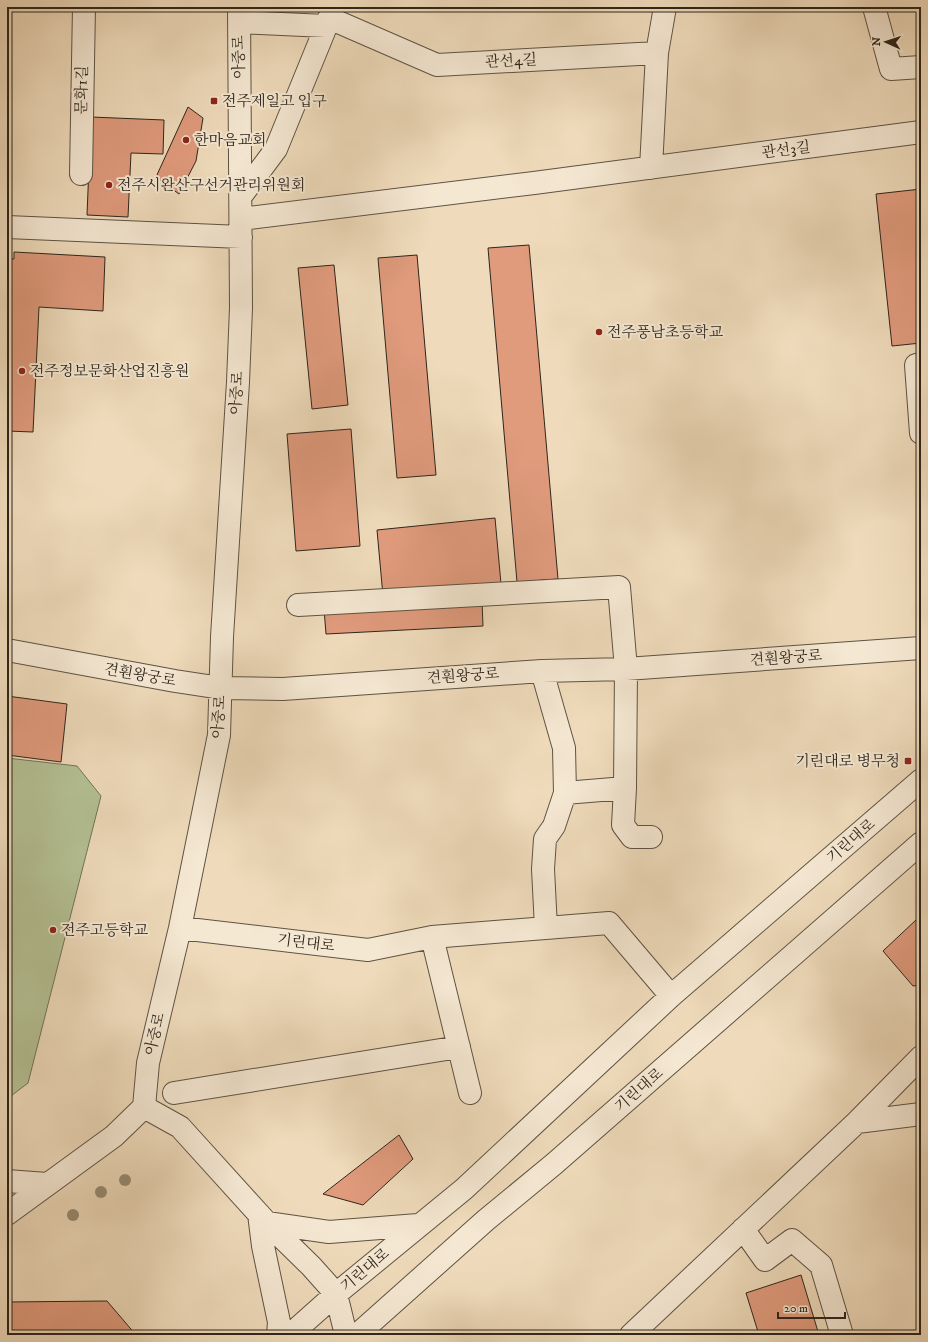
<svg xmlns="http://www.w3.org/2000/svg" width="928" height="1342" font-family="'IM FELL DW Pica','Noto Serif KR',serif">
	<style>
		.green { fill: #b4c194; stroke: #717458 }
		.building { fill: #e09b7d; stroke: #2e261c }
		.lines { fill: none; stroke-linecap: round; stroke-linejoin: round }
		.minor-casing { stroke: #5e5344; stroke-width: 24 }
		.minor { stroke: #f5e8d3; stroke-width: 22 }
		.tree { fill: #988d74 }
		.poi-dot { fill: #8f2418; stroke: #f5e8d3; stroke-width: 1.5 }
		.labels { text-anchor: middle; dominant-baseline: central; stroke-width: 4; stroke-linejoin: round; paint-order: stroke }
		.street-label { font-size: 15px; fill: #2e261c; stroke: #f5e8d3 }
		.poi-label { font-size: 15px; fill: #2e261c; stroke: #f5e8d3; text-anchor: start }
	</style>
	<rect width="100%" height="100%" fill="#efdbbb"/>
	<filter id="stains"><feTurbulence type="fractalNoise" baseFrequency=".005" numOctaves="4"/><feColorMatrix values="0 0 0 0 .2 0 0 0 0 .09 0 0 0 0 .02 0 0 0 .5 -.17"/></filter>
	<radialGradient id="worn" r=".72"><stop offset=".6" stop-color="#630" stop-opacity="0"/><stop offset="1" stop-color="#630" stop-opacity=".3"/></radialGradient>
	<path class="green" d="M7 758 77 766 101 796 28 1083 7 1099Z"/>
	<path class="building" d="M188 107 203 118 196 161 179 194 156 177Z
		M91 117 164 120 163 154 131 153 128 217 87 215Z
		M921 189V343L892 346 876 194Z
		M529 245 558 579 517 582 488 248Z
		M14 252 105 257 103 311 39 307 33 432 7 431V259H14Z
		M417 255 436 475 397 478 378 258Z
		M334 265 348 405 312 409 298 268Z
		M351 429 360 546 296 551 287 434Z
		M495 518 501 584 383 596 377 530Z
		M482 601 483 626 326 634 324 609Z
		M7 696 67 704 61 762 7 755Z
		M917 919 921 924V985L913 986 883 951Z
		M399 1135 413 1159 363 1205 323 1194Z
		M801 1275 819 1335H759L746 1293Z
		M107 1301 136 1335H7V1302Z"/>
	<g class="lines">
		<g class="minor-casing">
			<path id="minor" d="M874 7 891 69 921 67
				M329 18 437 65 657 53
				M239 22 326 26
				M651 168 657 53 665 7
				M81 174 84 7
				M241 196 276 149 334 7
				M241 219 534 183 921 132
				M7 227 241 237
				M921 364 916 365 921 433
				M298 605 619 587 626 669 625 788 565 793
				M7 650 175 681 221 688 283 689 542 671 626 669 921 648
				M542 671 564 748 565 793 554 826 545 839 543 869 546 928
				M625 788 623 825 632 837H651
				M180 928 368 950 432 937 609 923 671 996
				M432 937 470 1093
				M174 1093 459 1047
				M144 1107 148 1063 180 928 219 735 222 637 238 382 241 308 239 7
				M144 1107 180 1127 267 1223 311 1266 336 1294 346 1335
				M857 1122 921 1114
				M7 1181 47 1184
				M7 1214 114 1136 144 1107
				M259 1214 263 1246 279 1322 278 1335
				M267 1223 329 1232 418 1225
				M743 1229 765 1260 792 1240 821 1265 842 1335
				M290 1335 336 1294 464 1189 671 996 921 780
				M357 1335 486 1220 554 1164 921 843
				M631 1335 857 1122 921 1057"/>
		</g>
		<use href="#minor" class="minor"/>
	</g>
	<g class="tree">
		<circle cx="125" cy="1180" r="6"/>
		<circle cx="101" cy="1192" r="6"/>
		<circle cx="73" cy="1215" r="6"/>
	</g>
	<g class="poi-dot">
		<rect x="210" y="97" width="8" height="8" rx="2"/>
		<circle cx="186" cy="140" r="4"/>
		<circle cx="109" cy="185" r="4"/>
		<circle cx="599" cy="332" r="4"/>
		<circle cx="22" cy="371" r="4"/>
		<rect x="904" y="757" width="8" height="8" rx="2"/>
		<circle cx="53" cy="930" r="4"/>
	</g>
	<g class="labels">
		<g class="street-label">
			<text transform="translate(239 57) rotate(-91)">아중로</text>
			<text transform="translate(511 61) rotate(-3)">관선4길</text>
			<text transform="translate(82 90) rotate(-89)">문화1길</text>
			<text transform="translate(786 150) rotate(-7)">관선3길</text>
			<text transform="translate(237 393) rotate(-87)">아중로</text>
			<text transform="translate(786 658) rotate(-4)">견훤왕궁로</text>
			<text transform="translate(140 675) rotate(10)">견훤왕궁로</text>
			<text transform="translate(463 676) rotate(-4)">견훤왕궁로</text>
			<text transform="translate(219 717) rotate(-86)">아중로</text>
			<text transform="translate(851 841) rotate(-41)">기린대로</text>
			<text transform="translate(306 943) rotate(7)">기린대로</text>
			<text transform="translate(155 1034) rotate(-77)">아중로</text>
			<text transform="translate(639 1090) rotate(-41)">기린대로</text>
			<text transform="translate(365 1270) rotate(-40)">기린대로</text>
		</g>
		<g class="poi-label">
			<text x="222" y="101">전주제일고 입구</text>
			<text x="194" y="140">한마음교회</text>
			<text x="117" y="185">전주시완산구선거관리위원회</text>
			<text x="607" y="332">전주풍남초등학교</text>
			<text x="30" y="371">전주정보문화산업진흥원</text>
			<text x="900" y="761" text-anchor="end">기린대로 병무청</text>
			<text x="61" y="930">전주고등학교</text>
		</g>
	</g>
	<rect width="928" height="1342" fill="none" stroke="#efdbbb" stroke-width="24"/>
	<rect x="8" y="8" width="912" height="1326" fill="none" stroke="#2e261c" stroke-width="2"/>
	<rect x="12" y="12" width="904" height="1318" fill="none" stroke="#2e261c"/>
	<g transform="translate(886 42) rotate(273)" stroke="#f5e8d3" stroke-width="3" paint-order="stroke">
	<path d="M0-3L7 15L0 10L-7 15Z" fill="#2e261c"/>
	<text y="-6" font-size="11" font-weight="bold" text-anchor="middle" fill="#2e261c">N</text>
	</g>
	<path d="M778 1312v6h67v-6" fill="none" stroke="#2e261c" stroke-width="2"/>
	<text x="784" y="1312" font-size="12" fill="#2e261c" stroke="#f5e8d3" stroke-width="3" paint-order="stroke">20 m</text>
	<rect width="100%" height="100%" filter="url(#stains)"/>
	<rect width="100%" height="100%" fill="url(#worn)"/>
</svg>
